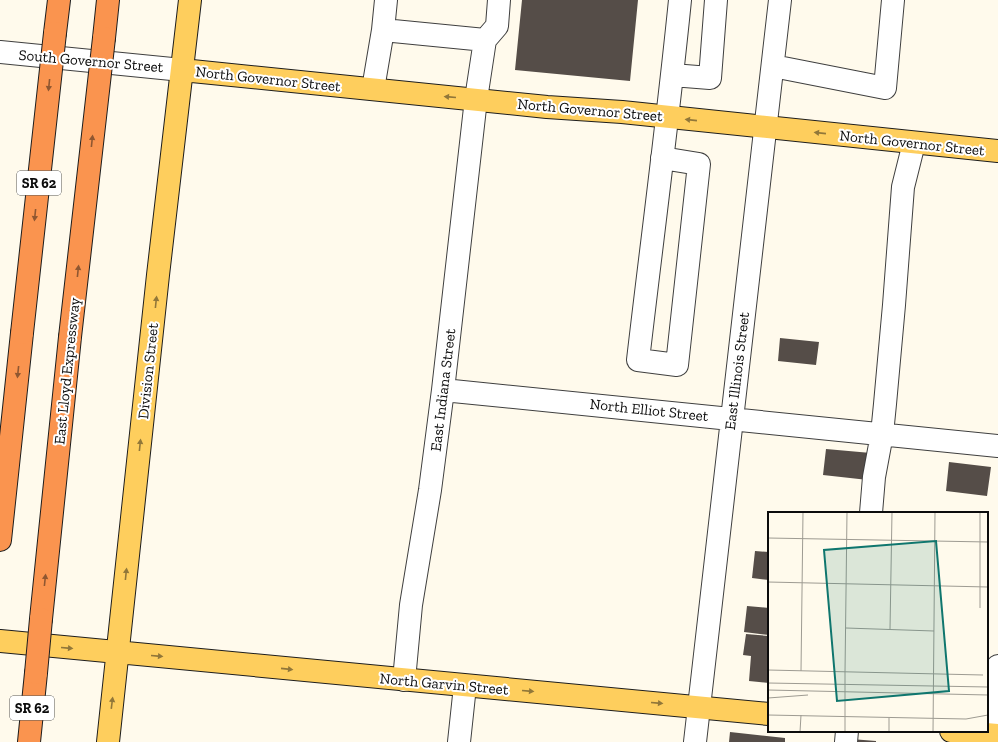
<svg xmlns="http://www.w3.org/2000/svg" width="998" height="742" font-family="'Zilla Slab',serif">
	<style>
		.building { fill: #554d48 }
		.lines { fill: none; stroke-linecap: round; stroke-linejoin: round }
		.minor-casing { stroke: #3f3f3f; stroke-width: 24 }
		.major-casing { stroke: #1d1d1d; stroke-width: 24 }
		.highway-casing { stroke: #1d1d1d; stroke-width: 24 }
		.minor { stroke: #fff; stroke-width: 22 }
		.major { stroke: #fece5d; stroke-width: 22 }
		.highway { stroke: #fa944f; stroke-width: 22 }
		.highway-bridge-casing { stroke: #1d1d1d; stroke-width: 24; stroke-linecap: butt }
		.highway-bridge { stroke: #fa944f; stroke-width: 22 }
		.oneway { fill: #8f5731 }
		.oneway2 { fill: #917739 }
		.labels { text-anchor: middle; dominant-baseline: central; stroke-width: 4; stroke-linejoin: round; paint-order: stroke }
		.shield { fill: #fff; stroke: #555; stroke-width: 1 }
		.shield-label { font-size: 14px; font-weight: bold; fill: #0c0c0c }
		.street-label { font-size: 15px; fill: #0c0c0c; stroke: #fff }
		.inset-road { fill: none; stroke: #9e9b92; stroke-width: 1 }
		.view { fill: #0f766e; fill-opacity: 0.15; stroke: #0f766e; stroke-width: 2 }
		.inset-edge { fill: none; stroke: #0c0c0c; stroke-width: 2 }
	</style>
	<rect width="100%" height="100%" fill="#fffaec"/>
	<path class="building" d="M522 0H638L630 81 515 70Z
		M780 338 819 342 816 365 778 361Z
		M826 449 871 453 868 480 823 475Z
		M949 462 991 467 987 496 946 491Z
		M755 551 769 552V580L752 578Z
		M747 606 769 608V635L744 632Z
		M746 634 769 636V683L749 681 751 656 743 655Z
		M730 732 785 738V742H729Z
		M851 739 876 741V742H851Z"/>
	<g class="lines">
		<g class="minor-casing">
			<path id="minor" d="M383 30 485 40
				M0 52 182 70
				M773 66 885 88 893 0
				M672 75 710 78 716 0
				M373 89 383 30 386 0
				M662 158 699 164 677 365 638 360C652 240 668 120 680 0
				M443 390 998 446
				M871 513 874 477 882 434 885 404 894 305 903 187 914 143
				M404 680 411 605 430 490 443 390 476 99 485 40 497 26 499 0
				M459 742 465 686
				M695 742 780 0
				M846 742 847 731
				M991 742 998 666"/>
		</g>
		<g class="major-casing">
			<path id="major" d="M182 70 547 107 622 112 998 151
				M0 641 769 714
				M951 731 998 735
				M108 742 158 275 190 0"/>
		</g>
		<g class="highway-casing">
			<path id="highway" d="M55 33 59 0
				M104 38 108 0
				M0 540 22 333
				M41 619 70 337
				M29 742 36 673"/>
		</g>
		<use href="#minor" class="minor"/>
		<use href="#major" class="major"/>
		<use href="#highway" class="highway"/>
		<g class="highway-bridge-casing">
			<path id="highway-bridge" d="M22 333 55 33
				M70 337 104 38
				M36 673 41 619"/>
		</g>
		<use href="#highway-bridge" class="highway-bridge"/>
	</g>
	<defs><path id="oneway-solid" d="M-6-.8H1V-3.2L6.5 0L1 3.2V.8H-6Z"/></defs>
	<g class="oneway">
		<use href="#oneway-solid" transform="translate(49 85) rotate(96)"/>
		<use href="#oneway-solid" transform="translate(92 141) rotate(-84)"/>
		<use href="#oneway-solid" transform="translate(35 215) rotate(96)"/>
		<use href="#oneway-solid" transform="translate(78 271) rotate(-84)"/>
		<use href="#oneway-solid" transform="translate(18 372) rotate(96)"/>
		<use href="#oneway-solid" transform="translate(45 580) rotate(-84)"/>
	</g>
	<g class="oneway2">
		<use href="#oneway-solid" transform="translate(450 97) rotate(-175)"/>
		<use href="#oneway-solid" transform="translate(691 120) rotate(-174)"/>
		<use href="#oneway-solid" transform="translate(820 133) rotate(-174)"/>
		<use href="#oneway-solid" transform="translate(156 302) rotate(-84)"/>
		<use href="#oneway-solid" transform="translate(140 445) rotate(-84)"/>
		<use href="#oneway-solid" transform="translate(126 574) rotate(-84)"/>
		<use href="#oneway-solid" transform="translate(67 648) rotate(5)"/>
		<use href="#oneway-solid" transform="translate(157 656) rotate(5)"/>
		<use href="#oneway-solid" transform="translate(287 669) rotate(6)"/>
		<use href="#oneway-solid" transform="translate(528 691) rotate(5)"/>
		<use href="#oneway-solid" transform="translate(112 703) rotate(-83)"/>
		<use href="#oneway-solid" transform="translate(657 703) rotate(5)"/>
	</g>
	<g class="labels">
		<g class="shield">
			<rect x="17" y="171" width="44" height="24" rx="3"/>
			<rect x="10" y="696" width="44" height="24" rx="3"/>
		</g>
		<g class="shield-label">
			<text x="39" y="183">SR 62</text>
			<text x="32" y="708">SR 62</text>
		</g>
		<g class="street-label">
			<text transform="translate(91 61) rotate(5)">South Governor Street</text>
			<text transform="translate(268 79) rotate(6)">North Governor Street</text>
			<text transform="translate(590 110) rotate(5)">North Governor Street</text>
			<text transform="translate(912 143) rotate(6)">North Governor Street</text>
			<text transform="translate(67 371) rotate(-84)">East Lloyd Expressway</text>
			<text transform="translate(148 371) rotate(-84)">Division Street</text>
			<text transform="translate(737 371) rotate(-83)">East Illinois Street</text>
			<text transform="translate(443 390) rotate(-83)">East Indiana Street</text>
			<text transform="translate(649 410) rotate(6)">North Elliot Street</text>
			<text transform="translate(444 684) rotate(5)">North Garvin Street</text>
		</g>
	</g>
	<g transform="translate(768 512)">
		<rect width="220" height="220" fill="#fffaec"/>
		<path class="inset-road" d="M212 0V96M0 26 220 30M0 70 220 75M78 116 166 119M122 117 124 0M0 158 215 163M33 159 35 0M77 160 79 0M0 171 220 175M0 178 220 183M0 186 40 183M0 203 198 207M121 206V220M198 207 220 203M32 220 33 203M77 220V160M165 220 167 0"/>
		<path class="view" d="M168 29 181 179 69 189 56 38Z"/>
		<rect width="220" height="220" class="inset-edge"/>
	</g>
</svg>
